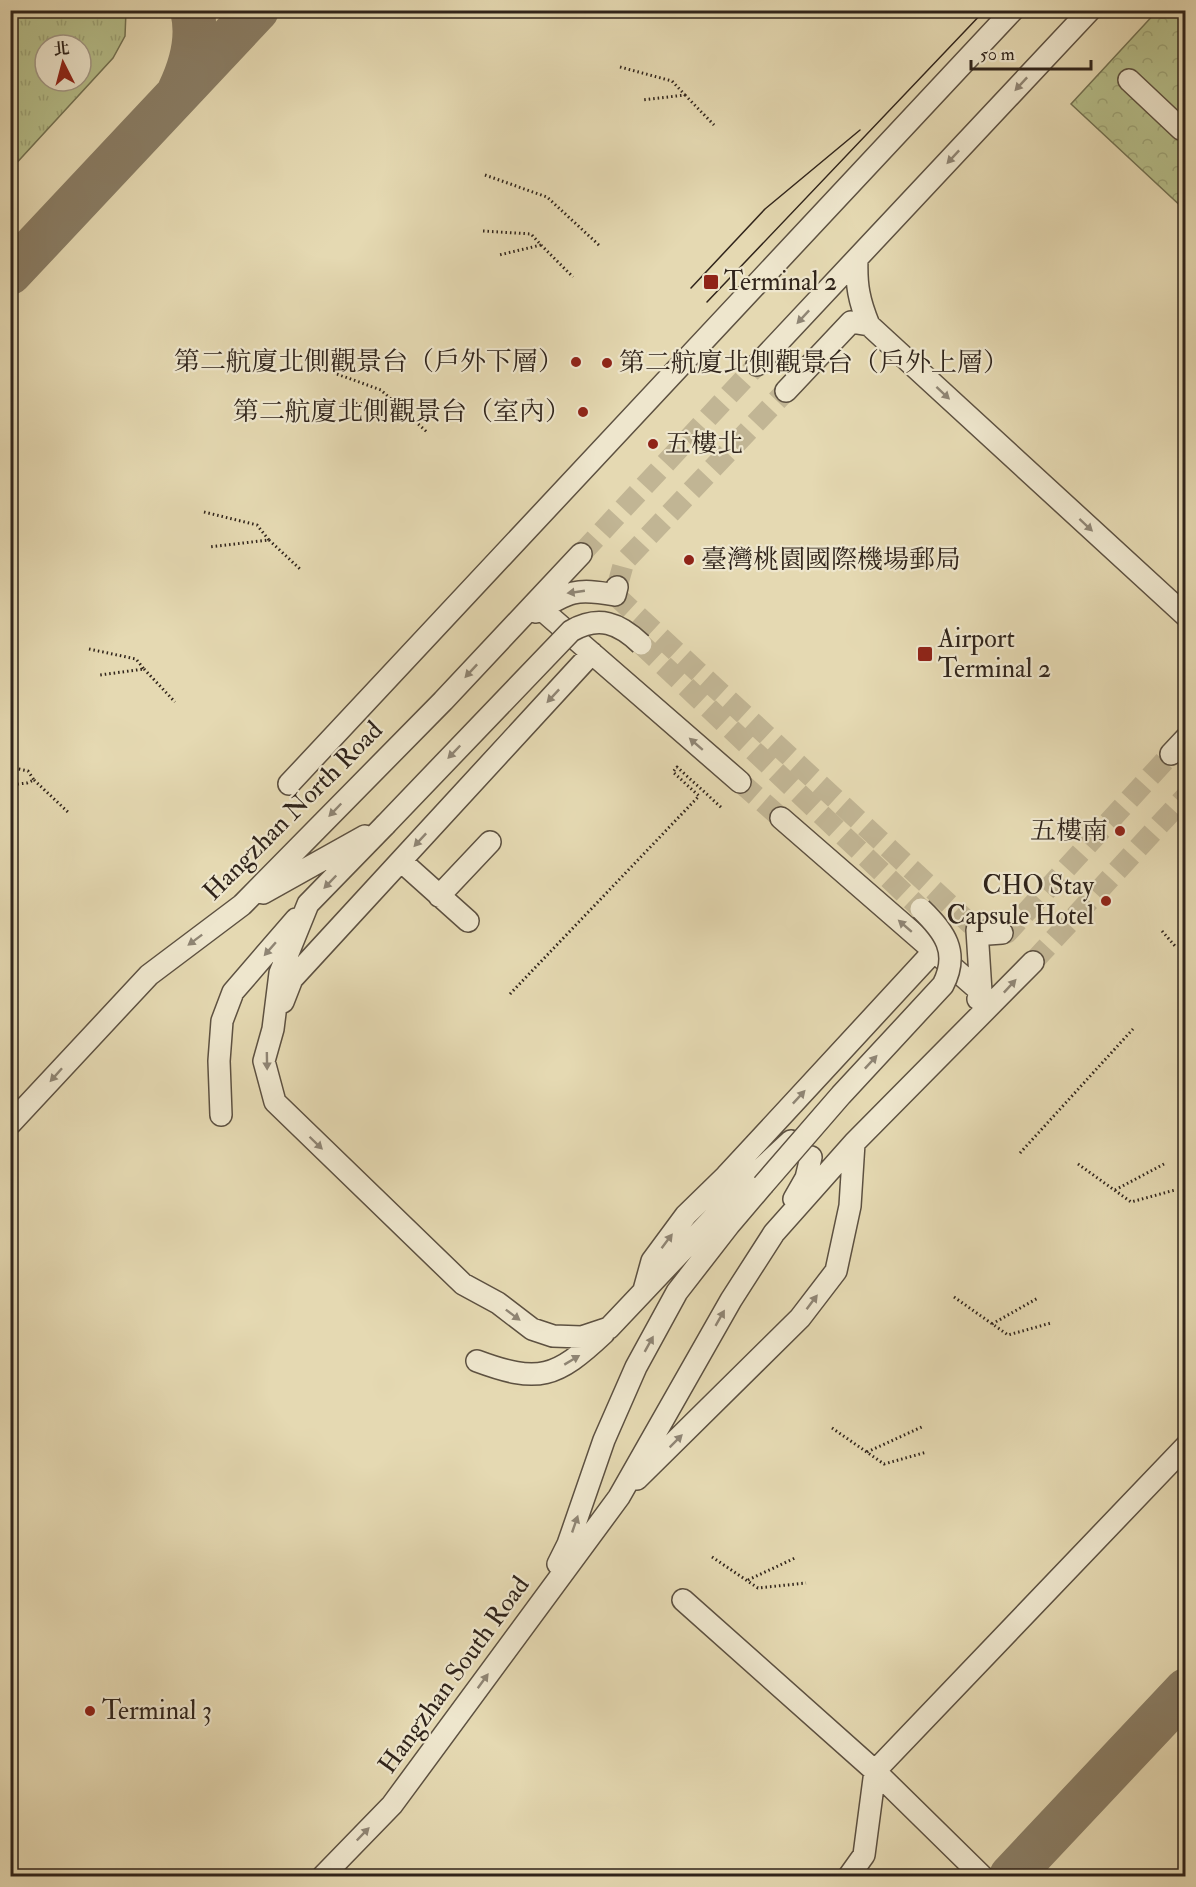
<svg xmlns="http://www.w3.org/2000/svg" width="1196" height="1887" font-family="'IM FELL Double Pica','Noto Serif TC',serif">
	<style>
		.grass { fill: url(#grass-tufts); stroke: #737253; stroke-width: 1.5; fill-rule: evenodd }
		.park { fill: url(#park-crowns); stroke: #737253; stroke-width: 1.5 }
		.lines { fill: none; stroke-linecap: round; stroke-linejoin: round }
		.taxiway { stroke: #8a7e66; stroke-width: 44 }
		.minor-tunnel { stroke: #c1b594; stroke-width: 21; stroke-dasharray: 21 10; stroke-linecap: butt }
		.minor-casing { stroke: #5d5141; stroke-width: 24 }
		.path { stroke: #30241b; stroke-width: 3; stroke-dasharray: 1.5 3; stroke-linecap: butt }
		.minor { stroke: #eee6cd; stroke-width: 21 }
		.tram { stroke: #30241b; stroke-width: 1.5 }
		.minor-bridge-casing { stroke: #5d5141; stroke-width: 24; stroke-linecap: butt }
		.minor-bridge { stroke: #eee6cd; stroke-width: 21 }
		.oneway { fill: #8f8574 }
		.poi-dot { fill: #8f2418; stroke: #eee6cd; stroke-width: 2 }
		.labels { text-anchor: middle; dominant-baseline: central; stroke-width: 4.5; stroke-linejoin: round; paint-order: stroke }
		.poi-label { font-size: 26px; fill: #30241b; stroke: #eee6cd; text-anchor: start }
		.street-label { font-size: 26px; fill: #30241b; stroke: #eee6cd }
	</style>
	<defs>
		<pattern id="grass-tufts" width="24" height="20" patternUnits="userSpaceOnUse" patternTransform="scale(1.5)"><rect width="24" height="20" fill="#b6bf8b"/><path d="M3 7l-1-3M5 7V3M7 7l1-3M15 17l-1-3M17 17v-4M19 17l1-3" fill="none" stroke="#9da477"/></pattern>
		<pattern id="park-crowns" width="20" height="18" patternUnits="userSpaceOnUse" patternTransform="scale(1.5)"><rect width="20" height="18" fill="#b6bf8b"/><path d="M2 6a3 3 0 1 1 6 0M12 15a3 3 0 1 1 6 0" fill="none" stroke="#9da477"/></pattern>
	</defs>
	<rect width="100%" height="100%" fill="#e5d9b2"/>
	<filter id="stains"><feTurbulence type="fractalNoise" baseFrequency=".00333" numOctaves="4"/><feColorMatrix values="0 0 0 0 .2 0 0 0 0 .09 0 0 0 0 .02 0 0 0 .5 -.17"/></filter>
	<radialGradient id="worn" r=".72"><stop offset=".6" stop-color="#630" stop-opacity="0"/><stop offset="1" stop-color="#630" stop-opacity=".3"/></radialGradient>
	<path class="grass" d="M11 10 126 11 125 36 113 58 11 169ZM45 45H81V81H45Z"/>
	<path class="park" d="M1157 11H1185V210L1071 104Z"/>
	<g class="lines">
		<path class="taxiway" d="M179 91C191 66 199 38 192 10
			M10 273 257 10
			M1011 1876 1186 1690"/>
		<path class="minor-tunnel" d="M581 554 757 365
			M617 587 624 562 786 391
			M615 595 977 930
			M641 644 921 909
			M740 782 781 818
			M1002 933H1007L1171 754
			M1033 962 1186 796"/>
		<g class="minor-casing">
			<path id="minor" d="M1129 80 1181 129 1186 131
				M857 259C856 285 859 301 869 325L1186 616
				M757 365 1090 10
				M786 391 851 322 869 325
				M541 609 740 782
				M536 612C569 591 576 588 615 595L617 587
				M1171 754 1186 738
				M289 784 1013 10
				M781 818 981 992
				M385 825 308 904 280 973 273 1029 264 1061 275 1102 463 1284 498 1303 532 1329 553 1336 582 1337 609 1328 750 1179 791 1141
				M401 861 468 921
				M263 893 365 836
				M439 896 490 842
				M978 999 981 992 977 930 988 934 1002 933
				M283 1002 292 979 592 653
				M221 1115 219 1061 222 1021 233 992 296 919
				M10 1124 149 975 242 905 443 701 581 554
				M794 1199 806 1178 811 1157
				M644 1290 652 1261 686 1215 726 1176 934 951
				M477 1361C539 1384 556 1378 604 1333
				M637 1479 800 1318 836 1271 850 1206 854 1143
				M558 1564 568 1544 604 1440 636 1367 677 1292 729 1225 763 1185
				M683 1600 875 1771 982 1876
				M323 1876 392 1805 619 1497 731 1300 774 1233 854 1143 1033 962
				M849 1876 864 1855 875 1771 1186 1446"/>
		</g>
		<path class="path" d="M620 67 672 81 685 95 642 100
			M685 95 714 125
			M485 175 547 197 601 247
			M483 231 531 234 541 245 499 255
			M541 245 573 277
			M337 374 381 390 395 403 342 404
			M395 403 428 433
			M204 512 257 525 269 540 209 547
			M269 540 301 570
			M89 649 136 659 144 669 100 675
			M144 669 175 702
			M10 767 28 771 34 780 27 783 10 785
			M34 780 70 814
			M1162 931 1175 946
			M510 994 699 796 673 772 677 767 723 809
			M1020 1153 1133 1029
			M1078 1164 1131 1202 1175 1190
			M1115 1190 1164 1164
			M954 1297 1008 1335 1051 1323
			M992 1324 1038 1298
			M832 1428 884 1464 927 1452
			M867 1452 924 1426
			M712 1557 758 1588 806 1583
			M748 1580 795 1558"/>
		<use href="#minor" class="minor"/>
		<path class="tram" d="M691 288 765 209 860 130
			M707 302 985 10"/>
		<g class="minor-bridge-casing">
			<path id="minor-bridge" d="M385 825 571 631C599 615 619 623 641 644
				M763 1185 841 1095 943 985C960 952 944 931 921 909"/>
		</g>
		<use href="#minor-bridge" class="minor-bridge"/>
	</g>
	<defs><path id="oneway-solid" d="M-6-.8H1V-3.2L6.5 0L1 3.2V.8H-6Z" transform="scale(1.5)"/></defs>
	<g class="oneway">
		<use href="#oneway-solid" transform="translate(1021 84) rotate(133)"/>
		<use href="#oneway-solid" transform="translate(953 157) rotate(133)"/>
		<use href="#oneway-solid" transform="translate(803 317) rotate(133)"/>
		<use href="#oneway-solid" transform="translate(943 393) rotate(43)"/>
		<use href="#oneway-solid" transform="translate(1086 525) rotate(43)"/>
		<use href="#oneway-solid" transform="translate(576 592) rotate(172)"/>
		<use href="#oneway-solid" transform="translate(471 671) rotate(133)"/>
		<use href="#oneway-solid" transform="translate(553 696) rotate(133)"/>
		<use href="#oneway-solid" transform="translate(696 744) rotate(-139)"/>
		<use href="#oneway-solid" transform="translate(454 752) rotate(134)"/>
		<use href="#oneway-solid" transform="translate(335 810) rotate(134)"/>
		<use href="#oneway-solid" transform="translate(420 840) rotate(133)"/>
		<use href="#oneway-solid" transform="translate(330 882) rotate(134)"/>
		<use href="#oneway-solid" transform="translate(905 926) rotate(-139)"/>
		<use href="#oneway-solid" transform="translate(195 940) rotate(143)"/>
		<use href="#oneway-solid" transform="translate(270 949) rotate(131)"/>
		<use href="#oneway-solid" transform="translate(1010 986) rotate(-47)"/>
		<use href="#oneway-solid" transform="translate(267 1061) rotate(89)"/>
		<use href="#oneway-solid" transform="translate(871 1062) rotate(-47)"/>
		<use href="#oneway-solid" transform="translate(56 1075) rotate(132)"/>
		<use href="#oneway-solid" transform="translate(799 1097) rotate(-47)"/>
		<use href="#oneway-solid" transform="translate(316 1143) rotate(44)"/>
		<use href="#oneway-solid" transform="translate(667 1241) rotate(-53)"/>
		<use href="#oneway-solid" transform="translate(812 1302) rotate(-53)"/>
		<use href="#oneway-solid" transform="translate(513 1315) rotate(37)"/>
		<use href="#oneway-solid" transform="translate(720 1318) rotate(-60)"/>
		<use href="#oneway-solid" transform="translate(649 1344) rotate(-61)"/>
		<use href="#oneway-solid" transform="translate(572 1360) rotate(-31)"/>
		<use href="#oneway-solid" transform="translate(676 1441) rotate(-45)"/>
		<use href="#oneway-solid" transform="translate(575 1524) rotate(-71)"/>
		<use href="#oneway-solid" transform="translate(483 1681) rotate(-54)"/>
		<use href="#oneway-solid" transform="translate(363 1834) rotate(-46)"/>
	</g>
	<g class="poi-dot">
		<rect x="703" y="274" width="16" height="16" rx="3"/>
		<circle cx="576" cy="362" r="6"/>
		<circle cx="607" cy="363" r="6"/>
		<circle cx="583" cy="412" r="6"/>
		<circle cx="653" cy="444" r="6"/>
		<circle cx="689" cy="560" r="6"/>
		<rect x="917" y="646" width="16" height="16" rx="3"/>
		<circle cx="1120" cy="831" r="6"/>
		<circle cx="1106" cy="901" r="6"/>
		<circle cx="90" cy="1711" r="6"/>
	</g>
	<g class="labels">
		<g class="poi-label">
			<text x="724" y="282">Terminal 2</text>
			<text x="564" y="362" text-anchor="end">第二航廈北側觀景台（戶外下層）</text>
			<text x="619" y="363">第二航廈北側觀景台（戶外上層）</text>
			<text x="571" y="412" text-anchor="end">第二航廈北側觀景台（室內）</text>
			<text x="665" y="444">五樓北</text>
			<text x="701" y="560">臺灣桃園國際機場郵局</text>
			<text x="938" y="639">Airport<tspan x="938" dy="30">Terminal 2</tspan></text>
			<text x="1108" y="831" text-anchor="end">五樓南</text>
			<text x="1094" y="886" text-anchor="end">CHO Stay<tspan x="1094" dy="30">Capsule Hotel</tspan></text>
			<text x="102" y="1711">Terminal 3</text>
		</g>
		<g class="street-label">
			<text transform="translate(293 811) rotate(-45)">Hangzhan North Road</text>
			<text transform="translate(454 1675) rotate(-54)">Hangzhan South Road</text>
		</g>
	</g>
	<rect width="1196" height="1887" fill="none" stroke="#e5d9b2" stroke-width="36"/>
	<rect x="12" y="12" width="1172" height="1863" fill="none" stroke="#30241b" stroke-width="3"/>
	<rect x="18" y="18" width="1160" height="1851" fill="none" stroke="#30241b" stroke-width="1.5"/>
	<g transform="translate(63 63) rotate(354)"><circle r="28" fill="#eee6cd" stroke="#a29886" stroke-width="1.5"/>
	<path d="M0-4.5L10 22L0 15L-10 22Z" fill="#8f2418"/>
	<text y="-9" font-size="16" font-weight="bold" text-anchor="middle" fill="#30241b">北</text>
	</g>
	<path d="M971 60v9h120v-9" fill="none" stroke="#30241b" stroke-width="3"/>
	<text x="980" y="60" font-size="18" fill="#30241b" stroke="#eee6cd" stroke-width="4.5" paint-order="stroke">50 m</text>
	<rect width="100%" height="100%" filter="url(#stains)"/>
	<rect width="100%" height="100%" fill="url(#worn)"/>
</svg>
